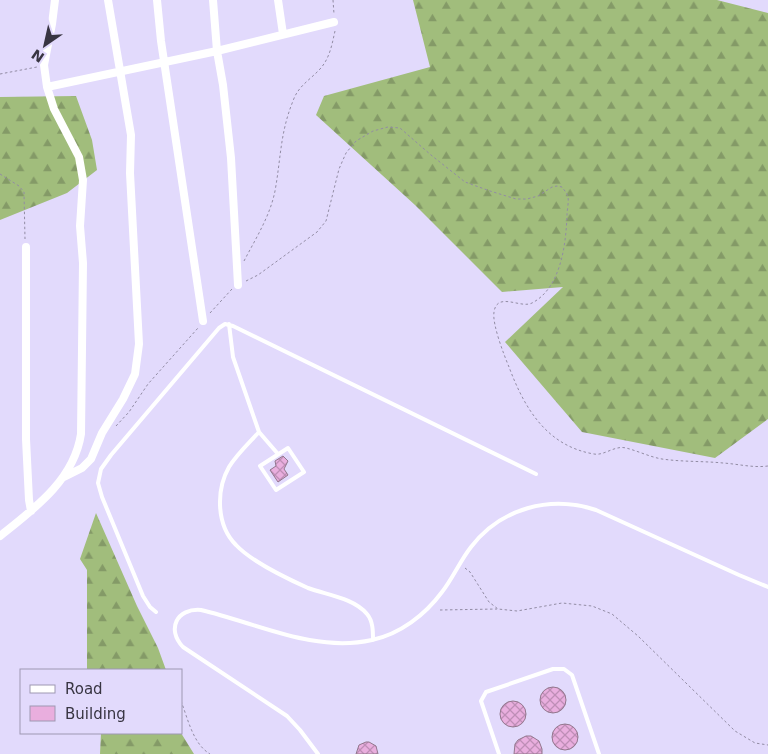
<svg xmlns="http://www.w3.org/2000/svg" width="768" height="754" font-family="'DejaVu Sans',sans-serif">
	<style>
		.forest { fill: url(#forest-firs) }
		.building { fill: url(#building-cross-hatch); stroke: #92778d }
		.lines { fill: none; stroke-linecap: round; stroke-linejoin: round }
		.path { stroke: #928ca4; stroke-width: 1; stroke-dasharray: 2.5 2.5; stroke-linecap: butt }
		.lane { stroke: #fff; stroke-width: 4 }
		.street { stroke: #fff; stroke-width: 8 }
	</style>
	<defs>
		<pattern id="forest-firs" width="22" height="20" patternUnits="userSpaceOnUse" patternTransform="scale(1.25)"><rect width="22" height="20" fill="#a1bd7c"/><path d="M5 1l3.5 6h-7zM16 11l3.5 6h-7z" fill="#849a67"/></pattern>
		<pattern id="building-cross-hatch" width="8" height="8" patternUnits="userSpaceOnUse" patternTransform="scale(1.25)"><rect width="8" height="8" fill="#e9aede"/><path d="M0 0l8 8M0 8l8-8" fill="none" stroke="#be8eb6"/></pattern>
	</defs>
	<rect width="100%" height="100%" fill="#e2dafc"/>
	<path class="forest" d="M413 0H717L768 13V419L715 458 582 432 505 342 563 287 502 292 415 205 316 115 324 96 430 67Z
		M76 96 92 140 97 170 67 193 0 220V97Z
		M96 513 137 606 158 648 166 670H87V570L80 559Z
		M101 733H181L194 754H100Z"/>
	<path class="building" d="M283 456 288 461 284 469 288 475 278 482 270 470 276 466 275 461Z
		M540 700a13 13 0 1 1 26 0a13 13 0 1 1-26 0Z
		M500 714a13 13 0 1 1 26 0a13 13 0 1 1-26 0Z
		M552 737a13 13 0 1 1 26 0a13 13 0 1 1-26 0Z
		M526 736H531L539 741 542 749V754H514L515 744 518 740Z
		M366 742H369L376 746 378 754H356L359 745Z"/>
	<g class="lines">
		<path class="path" d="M333 0 334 14
			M0 74 37 67
			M0 174 19 186 24 192 25 239
			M244 261C256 238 270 216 275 191 281 158 280 133 293 101 298 86 310 80 320 69 330 58 332 44 335 31
			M246 281 258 275 317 232 326 221 339 169 346 153 356 141 373 131 388 127 400 128 431 155 465 182 490 191 516 199H527L538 196 552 187 557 186 562 187C564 190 567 193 568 197 569 202 567 210 567 215 566 244 561 288 532 303 521 309 497 291 494 312 492 324 504 355 509 367 524 407 546 446 594 454 604 456 615 445 626 448 638 451 650 457 662 459 683 462 703 461 723 463 738 464 753 468 768 466
			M210 313 232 289
			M116 426 129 412 148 384 198 328
			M465 568 470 572 489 602 498 609 517 611 562 603 592 606 612 614 638 636 735 731 755 743 768 745
			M440 610 497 609
			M181 701C188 719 193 744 210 754"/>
		<path class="lane" d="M229 324 233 357 259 432 278 454
			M259 432C249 443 237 454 229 467 216 490 216 525 236 545 251 561 288 579 308 588 327 595 354 598 367 614 373 621 373 631 373 640
			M288 448 304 472 276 490 260 466Z
			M156 612 150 607 143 596 102 497 98 483 101 469 111 455 219 328 225 324 233 326 536 474
			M318 754 300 730 287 716 183 647C166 629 177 608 201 610 257 623 314 653 372 640 400 634 425 615 442 592 453 578 460 561 471 547 501 508 550 495 596 510L739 575 768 587
			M499 754 481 701 486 692 553 669H564L572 675 599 754"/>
		<path class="street" d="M157 0 161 41 203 321
			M213 0 217 51 223 85 231 158 238 285
			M278 0 283 34
			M47 87 217 51 334 22
			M26 247V439L29 500 31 511
			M64 477 82 468 91 459 102 433 123 399 135 374 139 344 130 173 131 135 108 0
			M0 536C34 509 74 480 81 434L83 263 80 226 83 180 79 157 54 109 47 87 44 65 52 24 55 0"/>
	</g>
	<rect x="20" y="669" width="162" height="65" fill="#e2dafc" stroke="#9e98b2"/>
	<rect x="30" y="685" width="25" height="8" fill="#ffffff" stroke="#9e98b2"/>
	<text x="65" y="694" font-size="15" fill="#383542">Road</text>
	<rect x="30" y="706" width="25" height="15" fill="#e9aede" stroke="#9e98b2"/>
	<text x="65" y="719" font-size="15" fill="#383542">Building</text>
	<g transform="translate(45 45) rotate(214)" stroke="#e2dafc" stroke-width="4" paint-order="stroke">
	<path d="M0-4L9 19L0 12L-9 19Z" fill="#383542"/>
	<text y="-8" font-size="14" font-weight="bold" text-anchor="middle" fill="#383542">N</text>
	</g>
</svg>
